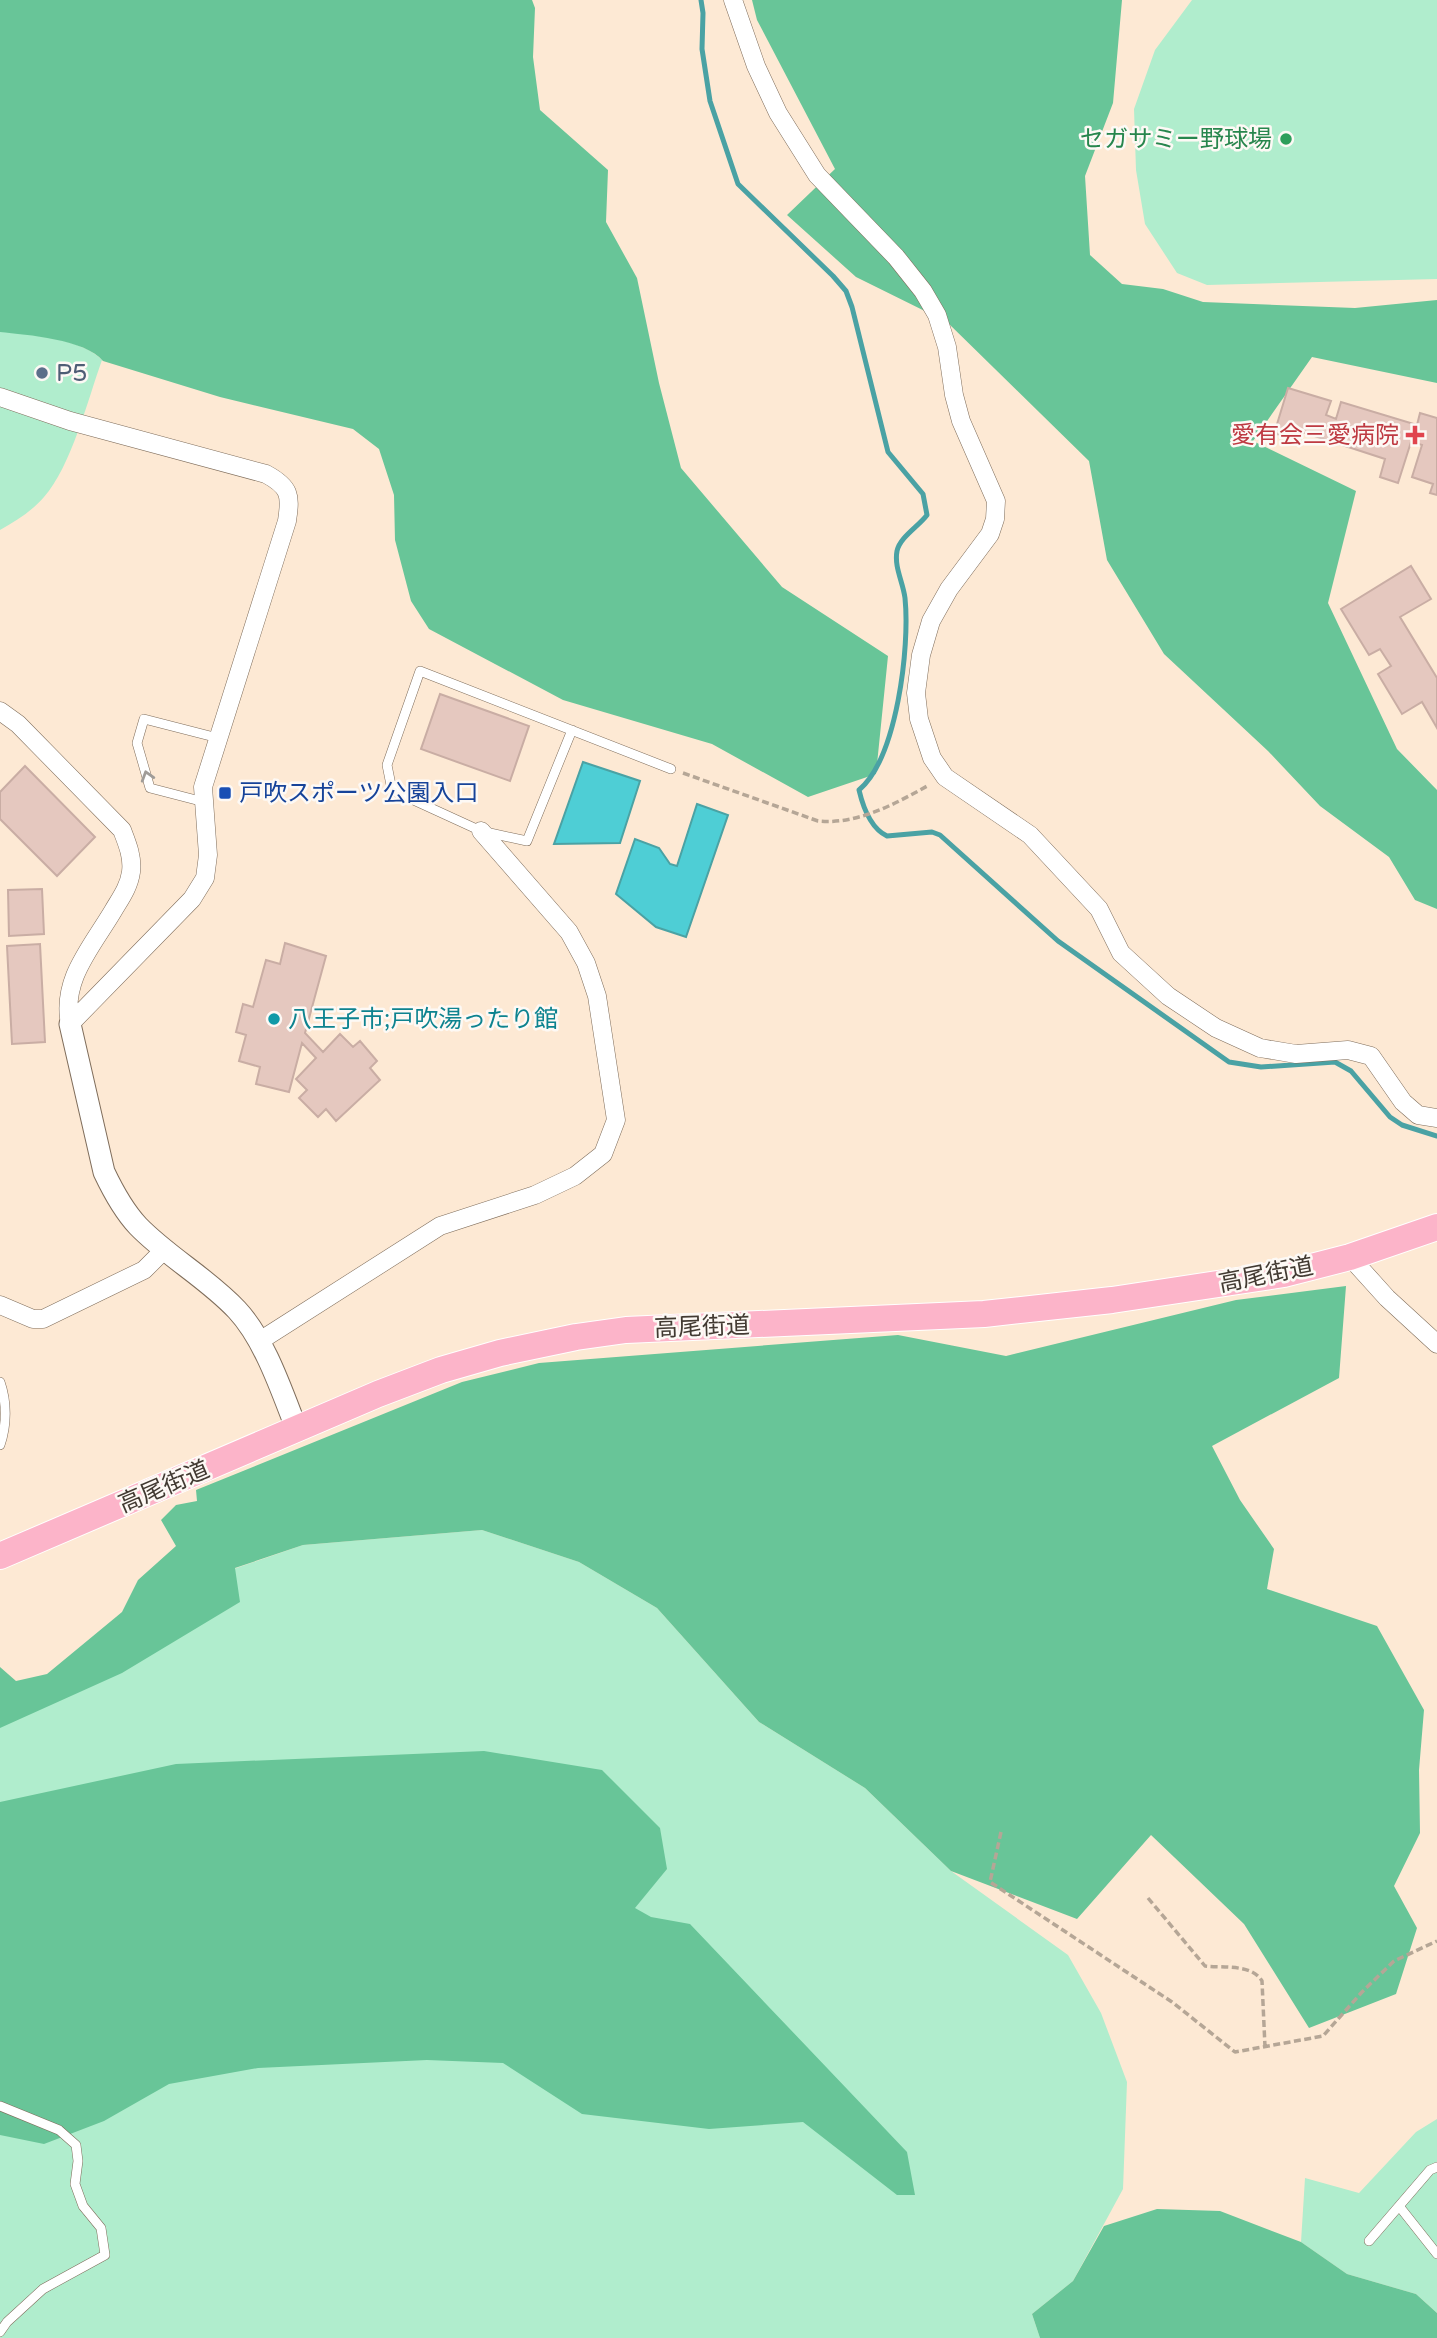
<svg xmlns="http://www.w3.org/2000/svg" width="1437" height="2338" font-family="'Varela Round','Noto Sans JP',sans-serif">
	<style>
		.green { fill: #b0edcd }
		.forest { fill: #68c598 }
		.water { fill: #4eced5; stroke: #4aa2a4; stroke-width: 2 }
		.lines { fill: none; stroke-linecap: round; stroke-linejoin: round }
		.stream { stroke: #4aa2a4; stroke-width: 5 }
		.building { fill: #e5c8bf; stroke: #c9ada4; stroke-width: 2 }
		.service-casing { stroke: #7f6d5b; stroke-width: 10 }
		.minor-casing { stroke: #7f6d5b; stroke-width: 19 }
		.tertiary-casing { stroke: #7f6d5b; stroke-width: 23 }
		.primary-casing { stroke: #fff; stroke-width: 28 }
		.path { stroke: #b5a696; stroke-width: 3.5; stroke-dasharray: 7 3.5; stroke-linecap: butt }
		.service { stroke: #fff; stroke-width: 9 }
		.minor { stroke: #fff; stroke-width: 18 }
		.tertiary { stroke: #fff; stroke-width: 21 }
		.primary { stroke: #fcb4c9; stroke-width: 26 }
		.oneway { stroke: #a09c98 }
		.leisure-dot { fill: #2e9e5b; stroke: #fdf9f5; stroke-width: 2.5 }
		.service-dot { fill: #5c6f8a; stroke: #fdf9f5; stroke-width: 2.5 }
		.health-dot { fill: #e0444e; stroke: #fdf9f5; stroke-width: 2.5 }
		.transit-dot { fill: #1a4fb4; stroke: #fdf9f5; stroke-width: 2.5 }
		.culture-dot { fill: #0f9aa8; stroke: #fdf9f5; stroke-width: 2.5 }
		.labels { text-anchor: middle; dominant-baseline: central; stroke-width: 5; stroke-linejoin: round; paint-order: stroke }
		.leisure-label { font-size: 24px; fill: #27864d; stroke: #fdf9f5; text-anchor: end }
		.service-label { font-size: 24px; fill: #4e5e75; stroke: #fdf9f5; text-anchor: start }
		.health-label { font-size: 24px; fill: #be3a42; stroke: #fdf9f5; text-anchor: end }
		.transit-label { font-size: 24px; fill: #164399; stroke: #fdf9f5; text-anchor: start }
		.culture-label { font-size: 24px; fill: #0d838f; stroke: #fdf9f5; text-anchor: start }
		.street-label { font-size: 24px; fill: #423a32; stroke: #fdf9f5 }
	</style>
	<rect width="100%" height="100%" fill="#fde9d4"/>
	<path class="green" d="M1192 0H1437V279L1207 285 1177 273 1145 224 1136 170 1134 109 1155 50Z
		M0 331C30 335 81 338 102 360 88 399 71 467 44 497 32 511 16 521 0 530Z
		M482 1530 579 1562 657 1608 759 1722 865 1788 951 1871 1068 1955 1101 2013 1127 2082 1123 2189 1073 2281 1032 2314 1040 2338H0V1712L219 1574 303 1545Z
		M1437 2119V2313L1416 2294 1347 2274 1301 2242 1305 2178 1359 2193 1416 2132Z"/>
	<path class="forest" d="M0 0H532L535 8 533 57 540 110 608 170 606 222 637 278 659 383 681 468 782 587 888 656 876 774 808 797 712 744 563 700 429 629 411 601 395 540 394 495 379 449 353 429 220 397 103 361C85 339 27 335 0 332Z
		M752 0H1122L1113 103 1085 176 1090 255 1122 284 1163 289 1203 302 1355 308 1437 300V383L1312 357 1253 441 1356 491 1328 603 1397 749 1437 790V909L1415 900 1389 857 1320 806 1268 751 1164 654 1107 560 1089 461 947 322 856 277 787 215 835 169 757 20Z
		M1346 1286 1339 1378 1212 1446 1240 1500 1274 1549 1267 1589 1377 1626 1424 1710 1419 1770 1420 1833 1394 1886 1417 1928 1396 1994 1309 2028 1244 1924 1151 1835 1077 1919 951 1871 865 1788 759 1722 657 1608 579 1562 482 1530 303 1545 235 1568 240 1602 122 1673 0 1728V1667L16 1681 47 1674 116 1617 122 1612 138 1580 176 1546 161 1520 176 1505 197 1501 196 1490 462 1382 539 1363 898 1335 1006 1356 1236 1300Z
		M484 1751 602 1770 660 1828 667 1869 635 1908 651 1917 690 1924 907 2152 915 2195H897L803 2122 709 2129 582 2114 503 2063 427 2060 258 2068 169 2084 104 2121 44 2144 0 2135V1802L176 1764Z
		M1157 2209 1220 2211 1301 2242 1347 2274 1416 2294 1437 2313V2338H1040L1032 2314 1073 2281 1104 2226Z"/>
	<path class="water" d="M583 762 640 781 620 843 554 844Z
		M697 804 728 815 686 937 656 927 616 894 635 839 659 848 670 864 677 866Z"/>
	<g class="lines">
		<path class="stream" d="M701 0 703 13 702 49 710 101 738 184 833 276 846 291 852 307 888 452 923 494 927 515C919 526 900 537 897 551 894 567 903 582 905 598 910 647 897 758 859 790 863 807 870 828 887 836L932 832 940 835 1058 941 1229 1062 1261 1067 1335 1062 1351 1071 1390 1117 1402 1125 1437 1136"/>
	</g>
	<path class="building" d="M1288 388 1331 401 1326 415 1336 419 1341 402 1417 425 1420 413 1437 418V495L1430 493 1433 484 1412 477 1422 445 1411 442 1398 483 1380 477 1385 459 1290 428 1288 435 1274 434Z
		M1411 566 1431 599 1400 617 1437 678V728L1422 702 1402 714 1378 674 1391 666 1380 649 1369 655 1341 609Z
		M440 694 529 726 510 781 421 749Z
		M25 766 95 837 57 876 0 819V792Z
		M42 889 44 934 9 936 8 890Z
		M285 943 326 956 305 1033 323 1052 340 1034 353 1047 360 1041 377 1061 370 1068 380 1080 336 1121 326 1109 318 1117 299 1098 307 1090 296 1079 316 1058 302 1043 289 1092 256 1084 260 1067 239 1061 246 1035 236 1032 243 1004 253 1007 266 960 280 964Z
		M40 944 45 1042 12 1044 7 946Z"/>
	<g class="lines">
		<g class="service-casing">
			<path id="service" d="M572 730 527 841 481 831 398 793 391 785 387 765 420 671 671 769
				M204 802 150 788 137 743 144 719 218 738
				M0 1382C7 1402 7 1425 0 1445
				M0 2106 59 2130 76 2145 78 2161 75 2184 83 2206 101 2228 105 2255 43 2289 7 2322 0 2332
				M1399 2206 1437 2254
				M1369 2241 1430 2170 1437 2167"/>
		</g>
		<g class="minor-casing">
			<path id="minor" d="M733 0 756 66 778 113 817 175 896 257 923 291 937 315 947 347 954 395 961 421 996 501 995 519 990 534 949 589 931 621 921 655 916 693 919 719 932 758 945 777 1030 835 1099 909 1121 953 1168 996 1216 1028 1260 1048 1296 1054 1348 1050 1371 1056 1403 1102 1418 1115 1437 1118
				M0 397 70 421 266 474C290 487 291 495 287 521L203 787 208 855 205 878 192 899 70 1024
				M0 711 18 724 122 830C127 843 133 857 131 872 129 887 120 899 113 911 91 948 61 980 70 1024
				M1350 1257 1387 1298 1437 1344
				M0 1305 33 1319H43L144 1270 165 1249
				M258 1342 440 1226 535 1195 575 1176 603 1154 616 1120 597 996 586 963 569 932 481 831"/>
		</g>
		<g class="tertiary-casing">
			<path id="tertiary" d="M70 1024 104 1172C113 1191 123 1210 138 1226 168 1257 207 1278 237 1310 265 1340 282 1392 297 1430"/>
		</g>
		<g class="primary-casing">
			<path id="primary" d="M0 1556 378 1394 441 1370 500 1353 576 1337 626 1330 984 1314 1112 1300 1284 1274 1350 1257 1437 1227"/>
		</g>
		<path class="path" d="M683 773 818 821C857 825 895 804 929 785
			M1001 1832 990 1882 1172 2002 1235 2052 1323 2036 1362 1992 1394 1961 1437 1941
			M1148 1898 1205 1966C1224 1968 1252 1964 1262 1981L1265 2047"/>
		<use href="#service" class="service"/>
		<use href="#minor" class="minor"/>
		<use href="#tertiary" class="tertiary"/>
		<use href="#primary" class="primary"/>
	</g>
	<defs><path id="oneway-chevron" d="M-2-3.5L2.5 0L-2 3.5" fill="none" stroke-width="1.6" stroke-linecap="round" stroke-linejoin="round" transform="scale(1.75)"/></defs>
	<use class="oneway" href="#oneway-chevron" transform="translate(147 776) rotate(-107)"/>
	<circle class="leisure-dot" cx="1286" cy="139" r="7"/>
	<circle class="service-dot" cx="42" cy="373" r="7"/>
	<path class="health-dot" d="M1411.5 424.5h7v7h7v7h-7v7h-7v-7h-7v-7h7z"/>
	<rect class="transit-dot" x="218" y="786" width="14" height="14" rx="3.5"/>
	<circle class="culture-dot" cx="274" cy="1019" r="7"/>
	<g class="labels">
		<g class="leisure-label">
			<text x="1272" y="139">セガサミー野球場</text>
		</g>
		<g class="service-label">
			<text x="56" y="373">P5</text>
		</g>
		<g class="health-label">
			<text x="1399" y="435">愛有会三愛病院</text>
		</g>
		<g class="transit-label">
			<text x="239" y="793">戸吹スポーツ公園入口</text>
		</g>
		<g class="culture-label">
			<text x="288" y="1019">八王子市;戸吹湯ったり館</text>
		</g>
		<g class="street-label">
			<text transform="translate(1266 1275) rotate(-11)">高尾街道</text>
			<text transform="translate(702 1327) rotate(-2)">高尾街道</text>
			<text transform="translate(164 1487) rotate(-23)">高尾街道</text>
		</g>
	</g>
</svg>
